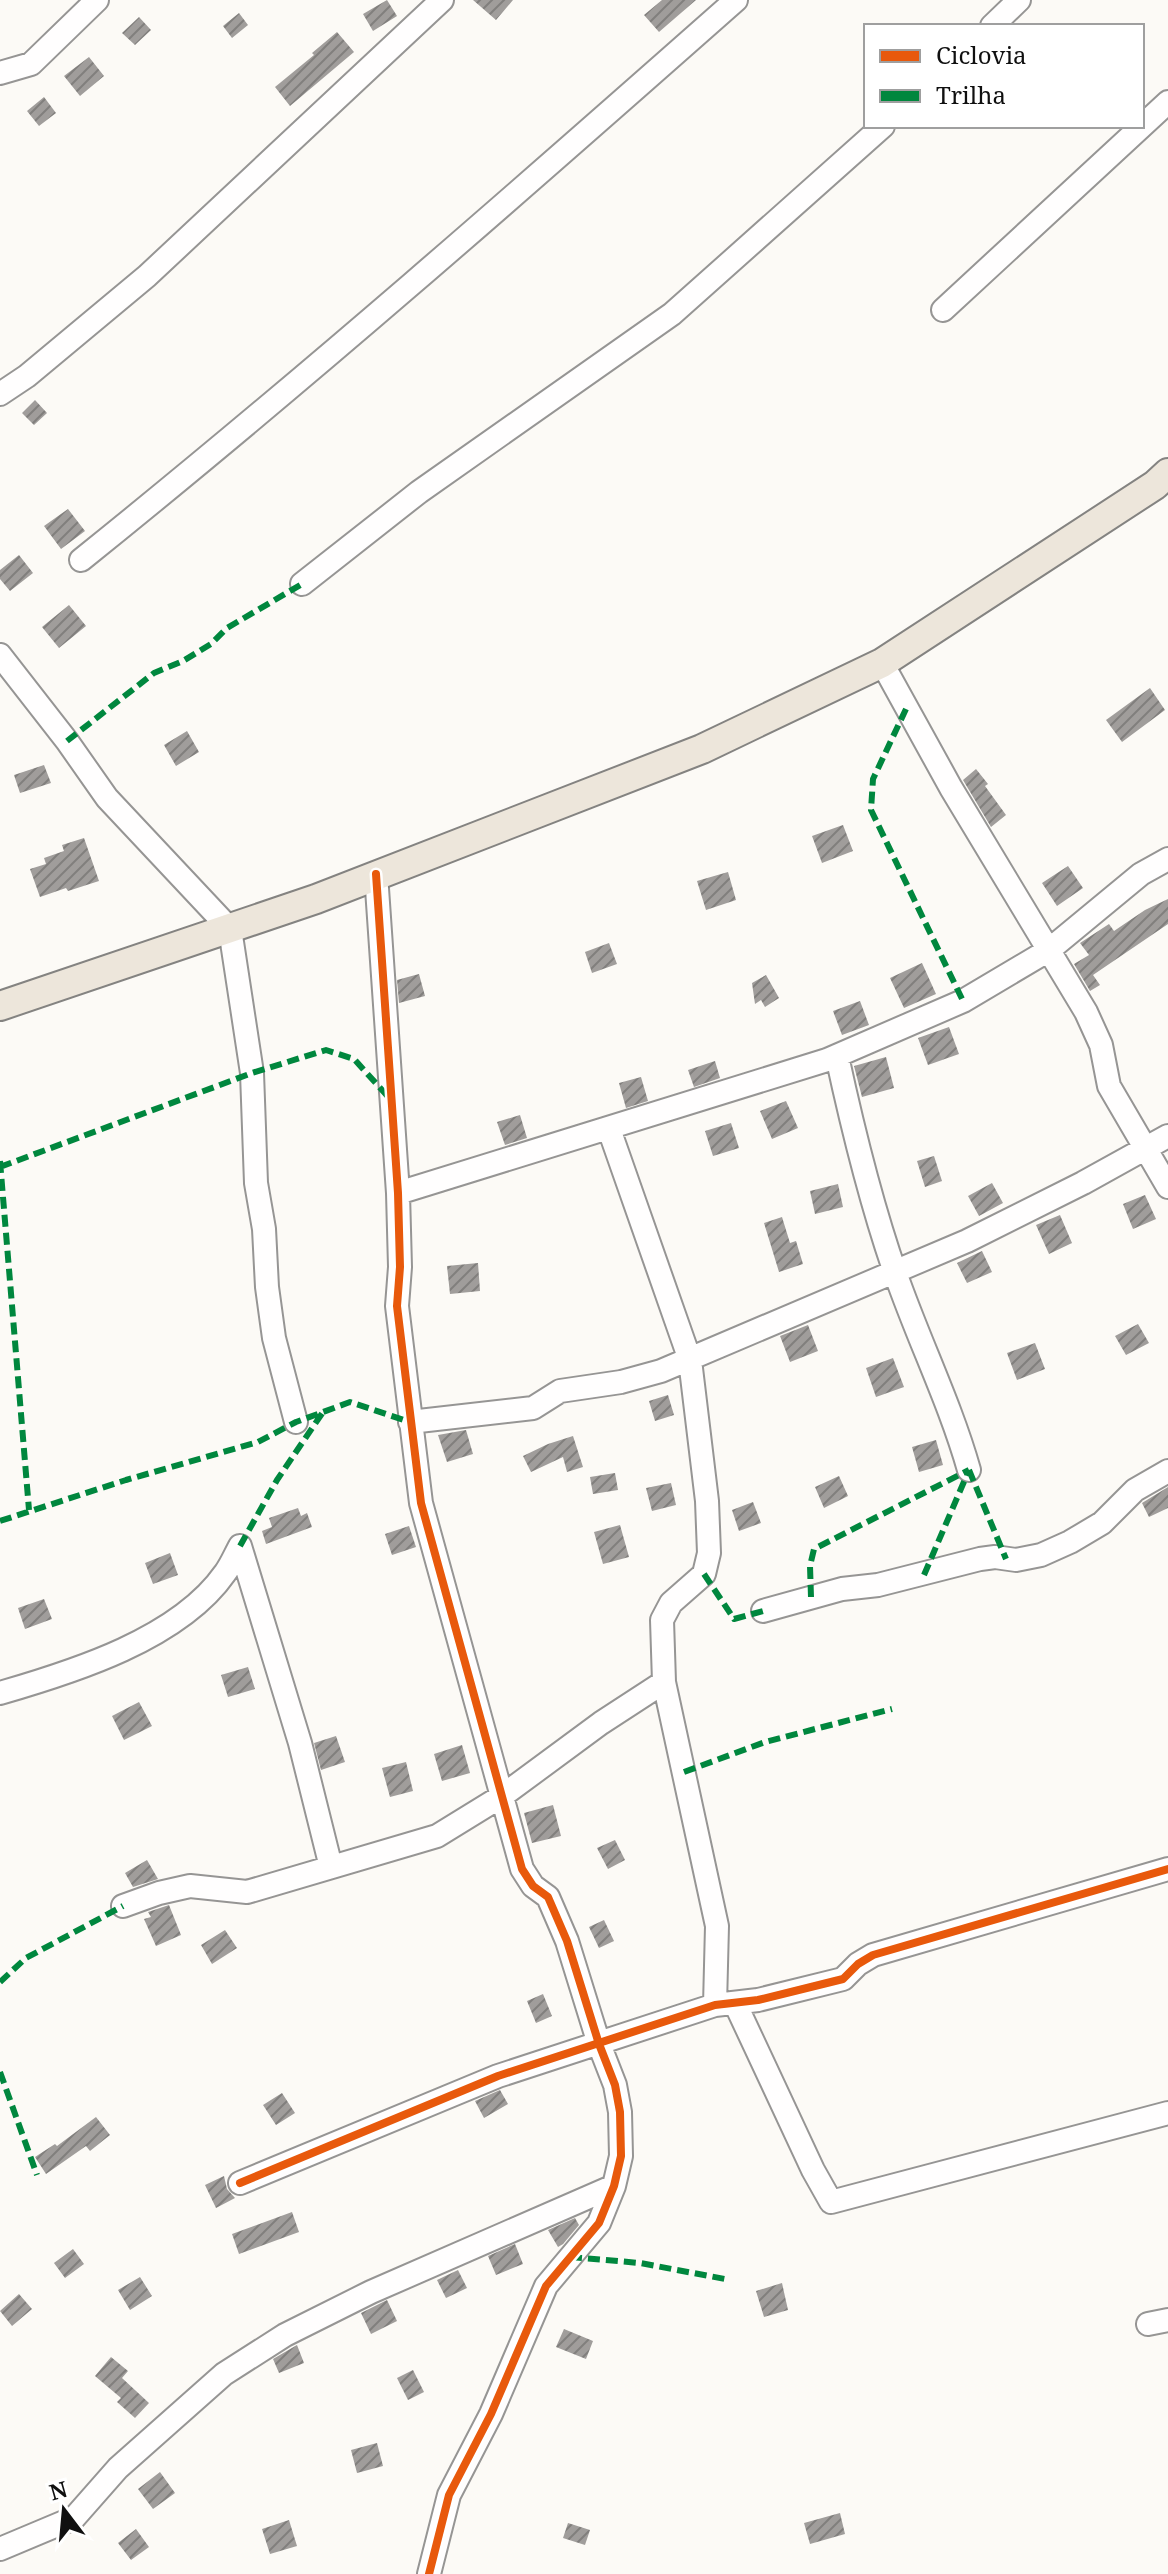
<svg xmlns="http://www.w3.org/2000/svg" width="1168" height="2574" font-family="'Noto Serif',serif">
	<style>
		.building { fill: url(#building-hatch) }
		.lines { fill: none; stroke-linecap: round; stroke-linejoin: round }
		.minor-casing { stroke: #969594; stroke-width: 26 }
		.major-casing { stroke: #848381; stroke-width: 32 }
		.minor { stroke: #fffefe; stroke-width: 22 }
		.major { stroke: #ede6db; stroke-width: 28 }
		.quiet { stroke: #00873e; stroke-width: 6; stroke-dasharray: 12 6; stroke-linecap: butt }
		.cycleway-casing { stroke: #fff; stroke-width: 13 }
		.cycleway { stroke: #e8590c; stroke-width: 8 }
	</style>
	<defs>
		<pattern id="building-hatch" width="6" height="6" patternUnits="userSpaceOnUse" patternTransform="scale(2)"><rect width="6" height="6" fill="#a09d9b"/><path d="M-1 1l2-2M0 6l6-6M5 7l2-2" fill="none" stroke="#817f7d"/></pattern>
	</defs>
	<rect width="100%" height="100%" fill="#fcfaf6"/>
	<path class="building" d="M387 0 397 16 373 31 363 14Z
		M473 0H513L496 20Z
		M662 0H696L659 32 644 15Z
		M239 13 248 25 232 38 223 26Z
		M139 17 151 30 135 45 122 33Z
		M337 32 354 52 290 106 275 87 314 55 312 53Z
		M89 57 104 76 80 96 64 76Z
		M44 97 56 113 39 126 27 111Z
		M35 400 47 413 34 425 22 413Z
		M68 509 85 531 61 549 44 526Z
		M19 555 33 573 10 591 0 579V570Z
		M69 605 86 626 59 648 42 627Z
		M1150 688 1165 710 1122 742 1106 720Z
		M187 731 199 752 176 766 164 745Z
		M44 765 51 783 20 793 14 775Z
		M976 769 988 784 985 786 1006 815 991 827 963 780Z
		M843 825 853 851 822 863 812 836Z
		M84 838 99 881 68 891 66 888 40 897 30 869 46 864 44 858 64 851 62 845Z
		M1068 866 1083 888 1057 906 1042 883Z
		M728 872 736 900 706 910 697 881Z
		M1168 899V924L1093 975 1100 985 1090 991 1074 964 1089 955 1080 943 1109 924 1114 931 1145 910Z
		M609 943 617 964 592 973 585 952Z
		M922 963 936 994 904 1008 890 978Z
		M419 974 425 996 399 1003 397 980Z
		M766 975 779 998 765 1007 761 1000 755 1004 752 983Z
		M860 1001 869 1025 842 1035 833 1011Z
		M949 1027 959 1054 928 1065 918 1038Z
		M886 1057 894 1088 862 1097 854 1066Z
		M715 1061 720 1078 694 1087 688 1070Z
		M641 1077 648 1101 626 1108 619 1083Z
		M786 1101 798 1128 772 1139 760 1111Z
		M520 1115 527 1138 505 1145 497 1122Z
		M731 1123 739 1148 713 1156 705 1131Z
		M934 1156 942 1181 925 1187 917 1161Z
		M992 1183 1003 1203 979 1216 968 1196Z
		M838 1184 843 1207 815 1214 810 1191Z
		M1145 1195 1156 1219 1133 1229 1123 1204Z
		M1060 1215 1072 1243 1049 1254 1036 1225Z
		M782 1217 790 1243 796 1241 803 1264 779 1272 764 1223Z
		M982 1251 992 1272 967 1283 957 1263Z
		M478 1263 480 1291 450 1294 447 1266Z
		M1138 1324 1149 1343 1126 1355 1115 1336Z
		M808 1325 818 1351 790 1362 780 1336Z
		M1035 1343 1045 1369 1017 1380 1007 1353Z
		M893 1358 904 1387 876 1397 866 1368Z
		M668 1395 674 1415 655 1421 649 1401Z
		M466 1430 473 1454 447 1462 438 1435Z
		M573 1436 583 1467 567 1472 563 1457 531 1472 523 1456 548 1444Z
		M936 1440 943 1465 919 1472 912 1447Z
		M615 1473 618 1490 593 1494 590 1477Z
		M839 1476 848 1496 824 1508 815 1487Z
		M671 1483 676 1505 652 1511 646 1488Z
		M1168 1487V1508L1149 1517 1142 1503Z
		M753 1502 761 1523 739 1531 732 1510Z
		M298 1508 301 1516 307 1513 312 1527 266 1544 262 1531 272 1527 269 1518Z
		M620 1525 629 1557 603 1564 594 1532Z
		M409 1526 416 1547 392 1555 385 1534Z
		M170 1553 178 1575 153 1584 145 1563Z
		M44 1599 52 1619 25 1629 18 1608Z
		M248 1667 255 1689 228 1697 221 1675Z
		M139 1702 152 1726 124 1740 112 1716Z
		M336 1736 345 1762 321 1770 314 1743Z
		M462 1745 470 1773 442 1781 434 1754Z
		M406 1762 413 1791 390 1797 382 1768Z
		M553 1805 561 1836 532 1843 524 1813Z
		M615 1840 625 1860 608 1869 597 1848Z
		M147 1860 158 1879 133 1887 125 1873Z
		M169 1905 181 1935 156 1946 144 1919 151 1917 148 1912Z
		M604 1920 614 1941 599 1948 589 1927Z
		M225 1930 237 1948 212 1964 201 1945Z
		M543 1994 552 2016 536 2023 527 2001Z
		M500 2090 508 2104 484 2118 475 2101Z
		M282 2093 295 2113 276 2125 263 2105Z
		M96 2117 110 2135 90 2151 86 2146 46 2174 35 2157 55 2144 57 2146Z
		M224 2176 227 2189 235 2198 216 2208 205 2185Z
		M292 2212 299 2232 239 2254 232 2234Z
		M575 2218 579 2225 563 2244 558 2247 548 2230Z
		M515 2244 523 2264 496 2275 488 2256Z
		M73 2249 84 2264 65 2278 54 2263Z
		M458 2270 467 2288 446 2298 437 2280Z
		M140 2277 152 2296 130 2310 118 2290Z
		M782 2283 788 2310 764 2317 756 2291Z
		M19 2294 32 2309 12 2326 0 2311Z
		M387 2300 397 2321 371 2334 361 2313Z
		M564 2329 593 2341 586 2359 556 2347Z
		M297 2345 304 2363 279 2373 273 2359Z
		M111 2357 128 2371 122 2378 149 2403 135 2418 117 2402 121 2398 95 2376Z
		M413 2370 424 2392 408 2400 397 2378Z
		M377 2443 383 2466 357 2473 351 2450Z
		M160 2472 175 2493 153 2509 138 2489Z
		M840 2513 845 2534 810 2544 804 2523Z
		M289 2520 297 2546 270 2554 262 2529Z
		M568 2523 590 2530 585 2545 563 2538Z
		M136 2529 149 2547 131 2560 118 2543Z"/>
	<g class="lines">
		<g class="minor-casing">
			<path id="minor" d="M992 26 1019 0
				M0 73 31 64 97 0
				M943 310 1168 102
				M0 394 27 376 147 276 442 0
				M81 560C305 380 521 190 736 0
				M302 584 419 492 672 314 883 126
				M0 655 67 741 107 798 230 929 252 1073 256 1183 264 1229 267 1287 274 1338 296 1422
				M882 663 951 788 1086 1012 1101 1045 1109 1086 1168 1187
				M376 874 398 1193 400 1267 397 1306 421 1503 522 1869 533 1886 548 1897 567 1941 599 2044 615 2085 620 2112 621 2156 614 2186 599 2223 546 2286 491 2414 449 2495 429 2574
				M837 1056C853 1130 871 1204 896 1275 919 1341 950 1403 969 1470
				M609 1129 690 1360 707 1501 709 1553 704 1574 671 1603 662 1620 664 1682 717 1926 715 2005
				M398 1193 827 1060 963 1001 1049 950 1141 874 1168 859
				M410 1422 533 1408 560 1391 621 1382 661 1371 967 1241 1083 1183 1168 1136
				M240 1546 300 1743 331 1867
				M763 1611 842 1589 878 1585 980 1559 995 1557 1016 1560 1041 1555 1070 1542 1102 1523 1135 1490 1168 1471
				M0 1693C73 1672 179 1639 225 1573 231 1565 235 1555 240 1546
				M123 1906 159 1893 190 1886 247 1892 437 1836 502 1796 601 1723 664 1682
				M735 2003 813 2170 831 2202 1168 2113
				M240 2183 498 2076 715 2005 758 2000 843 1979 858 1964 873 1955 1168 1869
				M1148 2324 1168 2320
				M0 2549 74 2518 118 2468 224 2374 285 2335 371 2292 614 2186"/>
		</g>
		<g class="major-casing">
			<path id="major" d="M0 1006 316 899 702 749 882 663 1155 485 1168 473"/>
		</g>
		<use href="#minor" class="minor"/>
		<use href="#major" class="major"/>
		<path class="quiet" d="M906 709 873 779 871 810 963 1001
			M67 741 154 673 183 661 211 644 227 628 302 584
			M0 1161 29 1510
			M0 1167 252 1073 326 1050 354 1059 391 1100
			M969 1470 1006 1559
			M0 1521 126 1480 258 1442 296 1422 350 1402 410 1422
			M240 1546 277 1480 323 1412
			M704 1574 734 1619 763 1611
			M924 1575 969 1470
			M811 1597 810 1566 814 1549 969 1470
			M684 1772 765 1742 892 1709
			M0 1982 26 1958 123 1906
			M0 2072 37 2175
			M570 2257 640 2263 725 2279"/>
		<g class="cycleway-casing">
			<path id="cycleway" d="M376 874 398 1193 400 1267 397 1306 421 1503 522 1869 533 1886 548 1897 567 1941 599 2044 615 2085 620 2112 621 2156 614 2186 599 2223 546 2286 491 2414 449 2495 429 2574
				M240 2183 498 2076 715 2005 758 2000 843 1979 858 1964 873 1955 1168 1869"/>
		</g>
		<use href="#cycleway" class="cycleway"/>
	</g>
	<rect x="864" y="24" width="280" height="104" fill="#ffffff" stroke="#9f9f9f" stroke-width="2"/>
	<rect x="880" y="50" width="40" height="12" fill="#e8590c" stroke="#9f9f9f" stroke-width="2"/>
	<text x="936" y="64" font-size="24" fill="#101010">Ciclovia</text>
	<rect x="880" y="90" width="40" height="12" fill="#00873e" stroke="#9f9f9f" stroke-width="2"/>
	<text x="936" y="104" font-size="24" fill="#101010">Trilha</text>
	<g transform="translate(64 2510) rotate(344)" stroke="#ffffff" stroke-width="6" paint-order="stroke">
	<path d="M0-6L14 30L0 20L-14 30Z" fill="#101010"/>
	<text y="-12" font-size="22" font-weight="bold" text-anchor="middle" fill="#101010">N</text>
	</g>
</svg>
